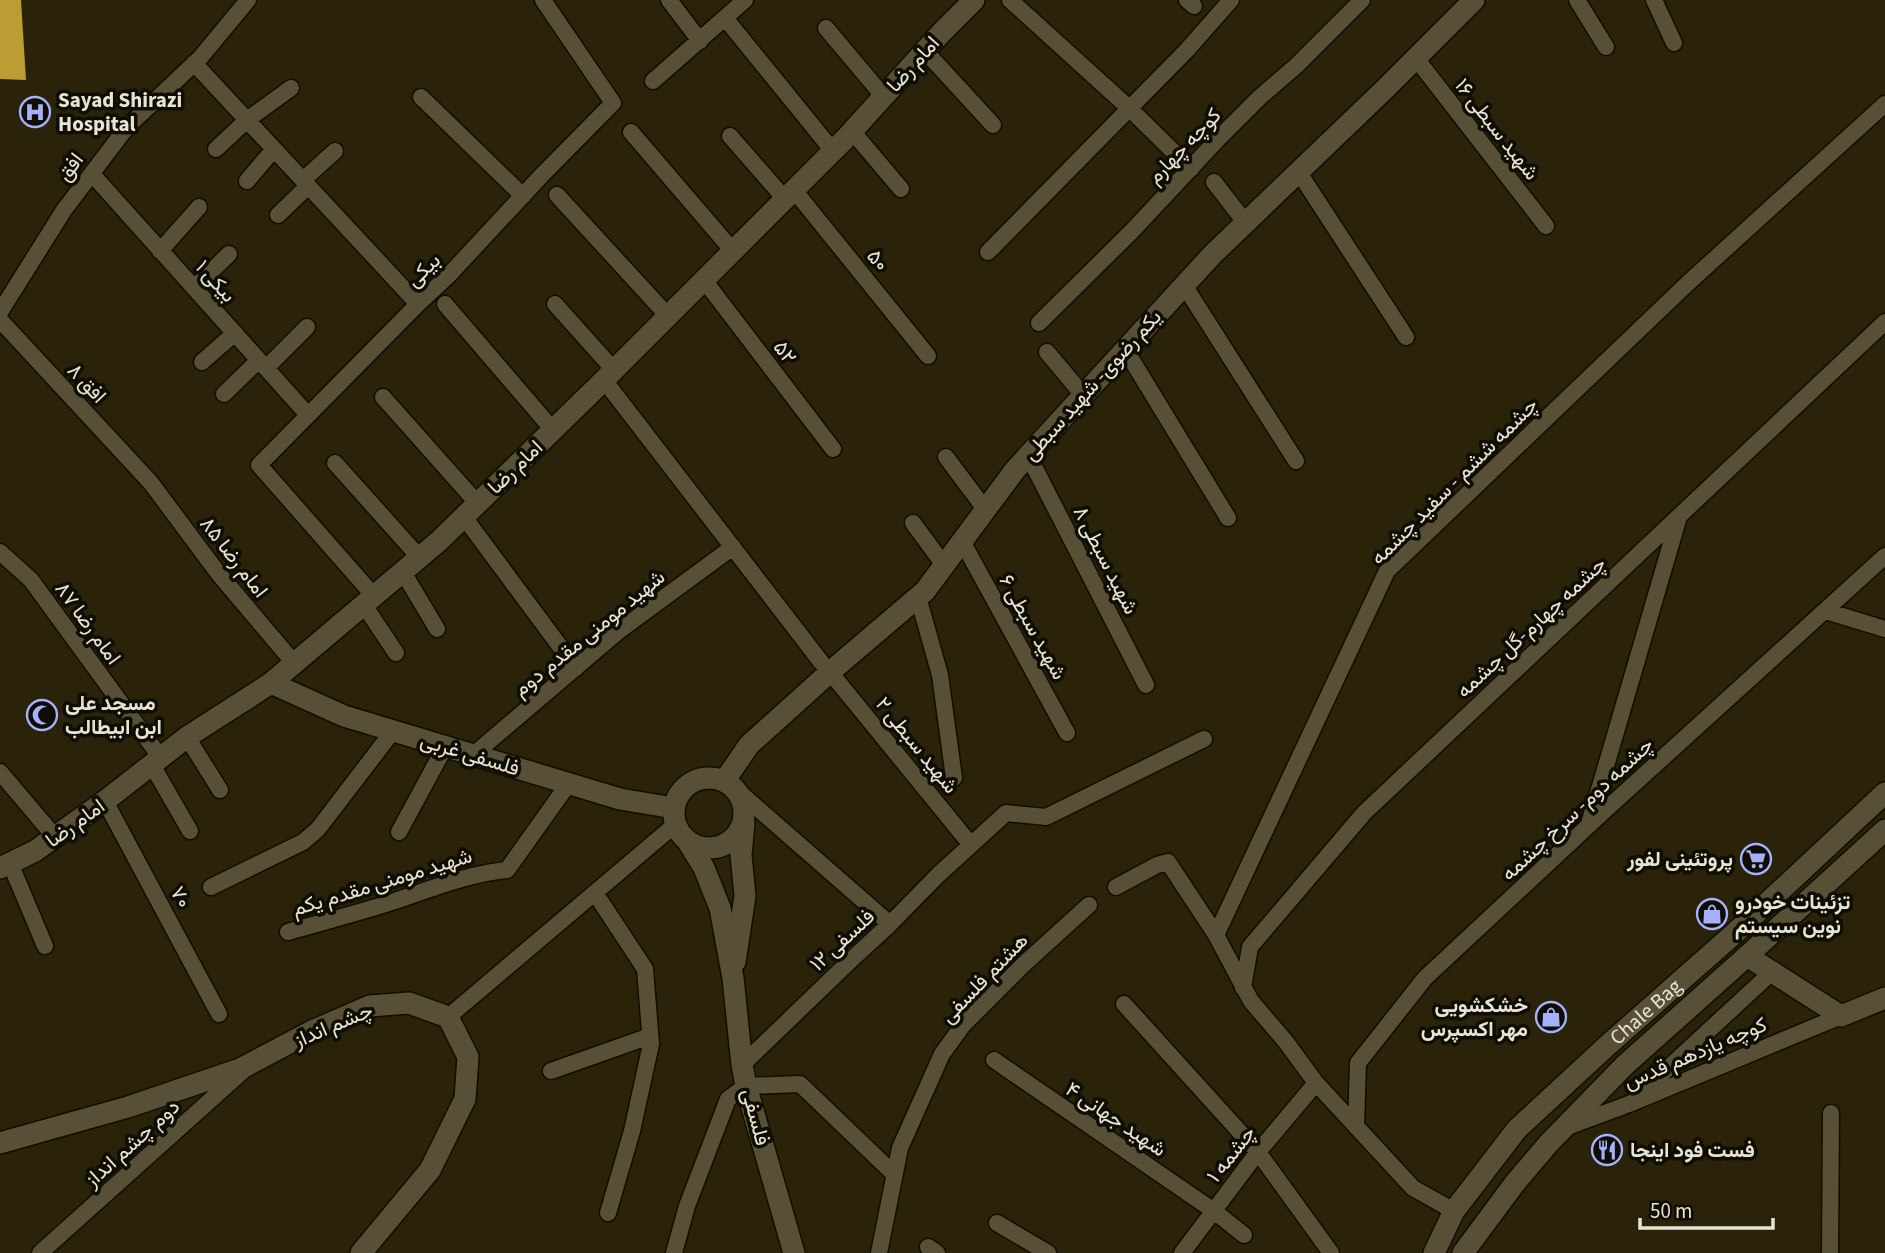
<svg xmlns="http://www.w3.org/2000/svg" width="1885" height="1253" font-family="'Source Sans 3',Vazirmatn,sans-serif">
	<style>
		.building { fill: #ba9e34 }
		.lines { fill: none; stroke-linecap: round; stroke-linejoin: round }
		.street-casing { stroke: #120c00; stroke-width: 19 }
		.secondary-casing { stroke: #120c00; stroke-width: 24 }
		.street { stroke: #575036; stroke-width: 16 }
		.secondary { stroke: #575036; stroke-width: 21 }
		.labels { text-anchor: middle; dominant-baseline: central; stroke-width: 7; stroke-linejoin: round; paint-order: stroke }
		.street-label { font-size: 21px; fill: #e7e3d5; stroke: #0f0d04 }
		.poi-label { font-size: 21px; font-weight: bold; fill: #e7e3d5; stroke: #0f0d04; text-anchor: start }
	</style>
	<rect width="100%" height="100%" fill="#2a230a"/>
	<path class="building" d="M0 0H21L26 80 0 79Z"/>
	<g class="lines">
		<g class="street-casing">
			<path id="street" d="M669 0 700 41
				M1010 0 1129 108 1191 169
				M1187 0 1194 6
				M1577 0 1606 47
				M1654 0 1674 43
				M725 18 833 151
				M826 28 884 97
				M925 51 993 125
				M1415 57 1546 226
				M194 63 418 304
				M653 81 745 0
				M421 97 523 196
				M852 131 901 189
				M631 132 733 251
				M730 136 785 199
				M216 149 247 120 291 88
				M1298 171 1406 337
				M92 174 308 415
				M303 180 335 151
				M247 181 274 149
				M1214 182 1245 222
				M794 190 928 356
				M557 195 668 316
				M278 215 308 186
				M160 251 199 207
				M988 252 1187 50 1231 0
				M704 280 833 449
				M1184 285 1296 461
				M194 288 229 254
				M445 304 553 430
				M555 304 614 370
				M0 312 64 210 127 127 200 58 248 0
				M0 320 151 483 218 573 294 663
				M1039 323 1132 231 1218 139 1260 97 1296 66 1362 0
				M1125 349 1228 518
				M1047 352 1083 395
				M202 362 235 333
				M266 368 307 327
				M604 380 821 662
				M224 394 259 360
				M383 397 478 504
				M1028 455 1146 685
				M946 457 985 509
				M335 463 420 558
				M464 517 576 668
				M913 523 944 565
				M962 541 1067 733
				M0 552 31 580 161 758
				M403 572 437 629
				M374 596 259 465 418 304 448 276 541 176 613 103 543 0
				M918 597 940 675 954 778
				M364 605 396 653
				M1826 611 1885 629
				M830 672 971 845
				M187 737 220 790
				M473 755 620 630 733 547
				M152 765 190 831
				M0 772 55 837
				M739 792 890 924
				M105 801 219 1014
				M1589 824 1678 520
				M399 832 445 747
				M10 863 45 946
				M211 887 303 842 318 829 393 731
				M1116 887 1157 865 1168 862 1216 935
				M595 893 645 969 651 1044 632 1131 608 1213
				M288 932C323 922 358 913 392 902 431 889 467 874 507 870L569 783
				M1243 988 1250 947 1364 813 1885 322
				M1124 1004 1258 1152 1331 1253
				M448 1017 677 823
				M994 1060 1214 1211 1244 1235
				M742 1065 851 960 890 924 938 875 1006 813 1046 817 1204 739
				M551 1071 650 1036
				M1639 1095 1772 972
				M1356 1127 1358 1063 1425 978 1601 814 1885 556
				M1567 1127 1629 1104 1841 1016
				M1454 1211 1413 1188 1316 1083 1286 1042 1251 1001 1216 935 1387 571 1688 283 1885 104
				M997 1223 1048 1253
				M928 1247 937 1253
				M40 1253 244 1070
				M674 1253 687 1206 728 1099 746 1086 800 1084 895 1175
				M879 1253 900 1148 942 1054 963 1025 1024 964 1089 905
				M1182 1253 1258 1152 1316 1083
				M1830 1253 1831 1113"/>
		</g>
		<g class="secondary-casing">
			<g id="secondary">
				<path d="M271 683 344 716 620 799 674 808"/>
				<circle cx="709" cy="813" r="35"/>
				<path d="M725 780 749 745 830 672 925 591 1015 470 1213 254 1386 88 1474 0"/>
				<path d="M687 840 704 868 720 908 733 978 742 1065 746 1086 794 1253"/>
				<path d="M0 868 35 851 105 801 187 737 271 683 439 541 597 387 845 139 942 32 974 0"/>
				<path d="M1747 956 1841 1016 1885 998"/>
				<path d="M735 962 745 896 741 855 744 823"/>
				<path d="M0 1143 128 1107 240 1069 312 1031 370 1006 409 1003 448 1017 468 1057 465 1099 430 1170 361 1253"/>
				<path id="s1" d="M1434 1253 1454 1211 1517 1129 1609 1044 1736 932 1885 793"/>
				<path d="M1463 1253 1515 1183 1549 1143 1625 1065 1747 956 1885 830"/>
			</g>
		</g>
		<use href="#street" class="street"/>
		<use href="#secondary" class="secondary"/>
	</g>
	<defs>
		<g id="hospital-ring" transform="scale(1.575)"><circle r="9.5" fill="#0f0d04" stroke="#a5b1fc" stroke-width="1.5"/><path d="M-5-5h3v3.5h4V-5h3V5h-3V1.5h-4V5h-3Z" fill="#a5b1fc"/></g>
		<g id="mosque-ring" transform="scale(1.575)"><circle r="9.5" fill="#0f0d04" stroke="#a5b1fc" stroke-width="1.5"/><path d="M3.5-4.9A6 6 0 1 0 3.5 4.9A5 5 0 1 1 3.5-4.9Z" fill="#a5b1fc"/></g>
		<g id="supermarket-ring" transform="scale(1.575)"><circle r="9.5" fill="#0f0d04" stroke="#a5b1fc" stroke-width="1.5"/><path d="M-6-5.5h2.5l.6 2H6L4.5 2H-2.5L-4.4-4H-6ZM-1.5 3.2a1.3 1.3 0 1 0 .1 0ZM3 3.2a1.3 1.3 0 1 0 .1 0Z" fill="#a5b1fc"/></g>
		<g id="shop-ring" transform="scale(1.575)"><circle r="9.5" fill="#0f0d04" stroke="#a5b1fc" stroke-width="1.5"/><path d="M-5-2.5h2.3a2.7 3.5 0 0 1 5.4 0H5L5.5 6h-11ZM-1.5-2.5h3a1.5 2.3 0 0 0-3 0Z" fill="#a5b1fc"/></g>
		<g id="restaurant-ring" transform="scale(1.575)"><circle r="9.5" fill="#0f0d04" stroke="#a5b1fc" stroke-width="1.5"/><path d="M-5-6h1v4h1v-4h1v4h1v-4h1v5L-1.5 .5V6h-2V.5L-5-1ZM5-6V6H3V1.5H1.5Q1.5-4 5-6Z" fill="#a5b1fc"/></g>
	</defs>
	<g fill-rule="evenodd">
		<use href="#hospital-ring" x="35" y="112"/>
		<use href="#mosque-ring" x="42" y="715"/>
		<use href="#supermarket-ring" x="1756" y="859"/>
		<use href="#shop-ring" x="1712" y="914"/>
		<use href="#shop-ring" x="1551" y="1017"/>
		<use href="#restaurant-ring" x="1607" y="1150"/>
	</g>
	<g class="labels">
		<g class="street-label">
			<text transform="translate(913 64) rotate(-48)">امام رضا</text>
			<text transform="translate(1497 129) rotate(52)">شهید سبطی ۱۶</text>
			<text transform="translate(1184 146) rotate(-46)">کوچه چهارم</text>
			<text transform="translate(70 167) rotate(-53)">افق</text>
			<text transform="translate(878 260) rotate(51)">۵۰</text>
			<text transform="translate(423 270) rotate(-44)">بیکی</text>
			<text transform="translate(216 281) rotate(48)">۱ بیکی</text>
			<text transform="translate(785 352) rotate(53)">۵۲</text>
			<text transform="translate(87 383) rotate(47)">افق ۸</text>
			<text transform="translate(1092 385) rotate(-48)">یکم رضوی- شهید سبطی</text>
			<text transform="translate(515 467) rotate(-44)">امام رضا</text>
			<text transform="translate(1454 481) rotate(-45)">چشمه ششم - سفید چشمه</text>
			<text transform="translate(234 557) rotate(52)">امام رضا ۸۵</text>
			<text transform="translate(1106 560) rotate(63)">۸ شهید سبطی</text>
			<text transform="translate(88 623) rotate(54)">امام رضا ۸۷</text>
			<text transform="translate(1033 627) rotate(61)">۶ شهید سبطی</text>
			<text transform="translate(1531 627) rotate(-43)">چشمه چهارم-گل چشمه</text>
			<text transform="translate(589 633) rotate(-39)">شهید مومنی مقدم دوم</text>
			<text transform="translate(917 745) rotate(51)">۲ شهید سبطی</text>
			<text transform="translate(470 754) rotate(17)">فلسفی غربی</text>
			<text transform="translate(1577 809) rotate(-43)">چشمه دوم- سرخ چشمه</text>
			<text transform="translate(75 823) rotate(-36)">امام رضا</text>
			<text transform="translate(382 882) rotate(-17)">شهید مومنی مقدم یکم</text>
			<text transform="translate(181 897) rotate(62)">۷۰</text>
			<text transform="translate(842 940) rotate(-43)">۱۲ فلسفی</text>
			<text transform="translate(984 978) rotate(-46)">هشتم فلسفی</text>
			<text stroke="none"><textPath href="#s1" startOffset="324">Chale Bag</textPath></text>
			<text transform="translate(333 1025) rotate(-23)">چشم انداز</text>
			<text transform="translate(1695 1053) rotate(-23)">کوچه یازدهم قدس</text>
			<text transform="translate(756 1117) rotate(75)">فلسفی</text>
			<text transform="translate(1116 1119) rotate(34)">۴ شهید جهانی</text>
			<text transform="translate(132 1143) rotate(-42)">دوم چشم انداز</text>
			<text transform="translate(1231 1154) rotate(-52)">چشمه ۱</text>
		</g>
		<g class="poi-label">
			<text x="58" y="100">Sayad Shirazi<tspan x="58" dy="24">Hospital</tspan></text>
			<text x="65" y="703">مسجد علی<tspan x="65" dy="24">ابن ابیطالب</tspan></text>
			<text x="1733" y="859" text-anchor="end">پروتئینی لفور</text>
			<text x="1735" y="902">تزئینات خودرو<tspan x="1735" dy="24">نوین سیستم</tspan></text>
			<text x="1528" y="1005" text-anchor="end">خشکشویی<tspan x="1528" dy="24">مهر اکسپرس</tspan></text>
			<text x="1630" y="1150">فست فود اينجا</text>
		</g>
	</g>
	<path d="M1640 1218v10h133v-10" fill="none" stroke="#e7e3d5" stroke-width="3.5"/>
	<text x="1650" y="1218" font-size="21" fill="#e7e3d5" stroke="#0f0d04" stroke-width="5" paint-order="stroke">50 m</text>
</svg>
